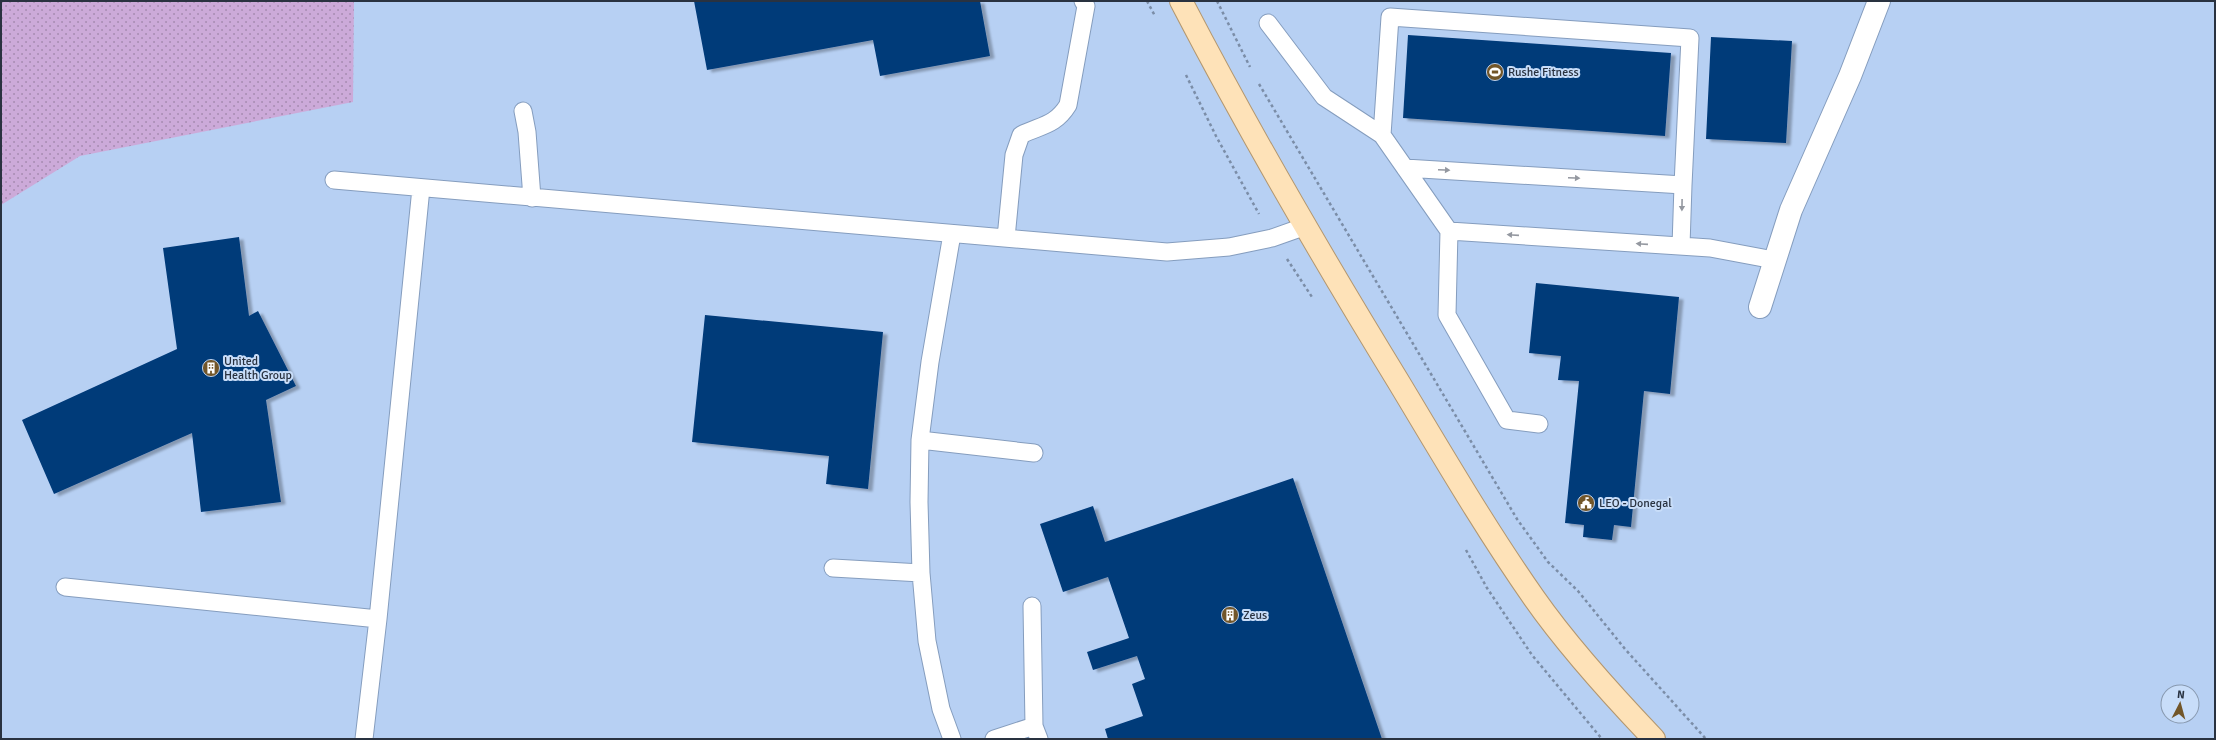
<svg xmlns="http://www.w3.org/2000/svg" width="2216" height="740" font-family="Signika,sans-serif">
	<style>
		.grass { fill: url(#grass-dots) }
		.building { fill: #053a79; filter: url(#shadow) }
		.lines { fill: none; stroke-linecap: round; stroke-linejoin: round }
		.service-casing { stroke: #859dbe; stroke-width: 19 }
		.minor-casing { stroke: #859dbe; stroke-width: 24 }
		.primary-casing { stroke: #b3976f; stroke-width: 24 }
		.path { stroke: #7b8da7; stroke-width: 2.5; stroke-dasharray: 3 3; stroke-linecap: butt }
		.service { stroke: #fff; stroke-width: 17 }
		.minor { stroke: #fff; stroke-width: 22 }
		.primary { stroke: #fee2b8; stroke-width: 22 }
		.oneway { fill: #9498a0 }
		.labels { text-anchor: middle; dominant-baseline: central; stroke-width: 4; stroke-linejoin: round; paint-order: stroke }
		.poi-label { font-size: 12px; fill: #293240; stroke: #c8ddf9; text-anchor: start }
	</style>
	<defs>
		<pattern id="grass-dots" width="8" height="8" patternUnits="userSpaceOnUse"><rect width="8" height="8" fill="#ccaad9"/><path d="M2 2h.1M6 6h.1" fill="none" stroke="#a68bb1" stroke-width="1.8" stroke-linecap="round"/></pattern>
		<filter id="shadow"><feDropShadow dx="4.5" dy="2.5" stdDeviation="1" flood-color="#0004"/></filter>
	</defs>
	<rect width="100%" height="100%" fill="#b7d0f3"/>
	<path class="grass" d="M1 1H354L353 102 80 156 1 205Z"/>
	<path class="building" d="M694 1H980L990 56 880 76 873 40 707 70Z
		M1408 35 1671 53 1665 136 1403 118Z
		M1711 37 1792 41 1786 143 1706 139Z
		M239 237 249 316 258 311 296 386 266 400 281 502 201 512 192 433 54 494 22 420 177 349 163 248Z
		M1536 283 1679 297 1670 394 1644 391 1631 527 1614 525 1612 540 1583 537 1584 525 1565 523 1579 381 1558 380 1561 356 1529 353Z
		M705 315 883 332 868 489 826 484 829 456 692 442Z
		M1293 478 1382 739H1108L1105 729 1143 716 1132 684 1145 679 1137 656 1093 670 1087 652 1129 638 1108 577 1063 592 1040 524 1093 506 1105 542Z"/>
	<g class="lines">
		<g class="service-casing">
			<path id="service" d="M1268 23 1324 97 1382 135 1449 231 1710 248 1774 260
				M523 111 527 132 532 198
				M1382 135 1390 17 1690 38 1683 185
				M1405 168 1683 185 1681 246
				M334 180 1167 252 1229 247 1272 238 1306 226
				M1449 231 1447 315 1507 420 1539 424
				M1006 238 1014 155 1021 135C1041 125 1055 126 1068 105L1086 6 1083 1
				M920 440 1034 453
				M833 568 921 573
				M65 587 378 619
				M1032 606 1034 726 1039 739
				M364 739 378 619 421 188
				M952 739 941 709 927 641 921 573 919 502 920 440 930 362 952 234
				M994 739 1034 726"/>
		</g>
		<g class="minor-casing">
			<path id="minor" d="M1760 307 1791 210 1850 76 1879 1"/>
		</g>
		<g class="primary-casing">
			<path id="primary" d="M1181 1C1248 130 1322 257 1398 381 1442 454 1485 528 1534 598 1569 648 1612 695 1654 739"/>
		</g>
		<path class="path" d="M1147 1 1155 16
			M1217 1 1250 67
			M1186 75 1216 136 1259 214
			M1259 84 1517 519 1548 562 1578 591 1625 649 1706 739
			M1287 259 1312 297
			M1466 550 1487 588 1532 655 1602 739"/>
		<use href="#service" class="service"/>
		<use href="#minor" class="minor"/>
		<use href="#primary" class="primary"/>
	</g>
	<defs><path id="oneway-solid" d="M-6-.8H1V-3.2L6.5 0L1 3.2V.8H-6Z"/></defs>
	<g class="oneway">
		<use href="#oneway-solid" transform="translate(1444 170) rotate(3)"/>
		<use href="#oneway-solid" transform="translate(1574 178) rotate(3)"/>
		<use href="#oneway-solid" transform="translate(1682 205) rotate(91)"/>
		<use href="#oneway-solid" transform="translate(1513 235) rotate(-176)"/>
		<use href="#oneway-solid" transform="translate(1642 244) rotate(-176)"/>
	</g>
	<defs>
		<g id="stadium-disc" transform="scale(0.9)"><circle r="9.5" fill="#725629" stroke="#c8ddf9"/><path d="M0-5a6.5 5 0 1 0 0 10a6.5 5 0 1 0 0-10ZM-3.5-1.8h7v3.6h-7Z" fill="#fff"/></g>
		<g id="building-disc" transform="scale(0.9)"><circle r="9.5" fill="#725629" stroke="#c8ddf9"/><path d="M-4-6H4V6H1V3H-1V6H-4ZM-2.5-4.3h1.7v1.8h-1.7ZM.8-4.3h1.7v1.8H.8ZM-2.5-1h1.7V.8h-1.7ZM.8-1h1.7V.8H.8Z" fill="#fff"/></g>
		<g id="civic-disc" transform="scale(0.9)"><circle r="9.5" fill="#725629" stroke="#c8ddf9"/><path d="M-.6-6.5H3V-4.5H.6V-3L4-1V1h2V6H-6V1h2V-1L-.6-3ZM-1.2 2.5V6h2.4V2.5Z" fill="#fff"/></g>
	</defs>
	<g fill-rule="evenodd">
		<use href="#stadium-disc" x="1495" y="72"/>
		<use href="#building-disc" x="211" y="368"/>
		<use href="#civic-disc" x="1586" y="503"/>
		<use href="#building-disc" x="1230" y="615"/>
	</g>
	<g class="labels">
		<g class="poi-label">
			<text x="1508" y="72">Rushe Fitness</text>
			<text x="224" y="361">United<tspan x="224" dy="14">Health Group</tspan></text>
			<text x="1599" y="503">LEO - Donegal</text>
			<text x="1243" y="615">Zeus</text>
		</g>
	</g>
	<rect width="2216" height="740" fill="none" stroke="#293240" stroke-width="4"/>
	<g transform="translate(2180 704) rotate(6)"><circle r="19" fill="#c8ddf9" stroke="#8899af"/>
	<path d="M0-3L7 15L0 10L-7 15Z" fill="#725629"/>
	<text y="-6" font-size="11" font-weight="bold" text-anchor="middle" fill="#293240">N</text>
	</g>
</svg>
